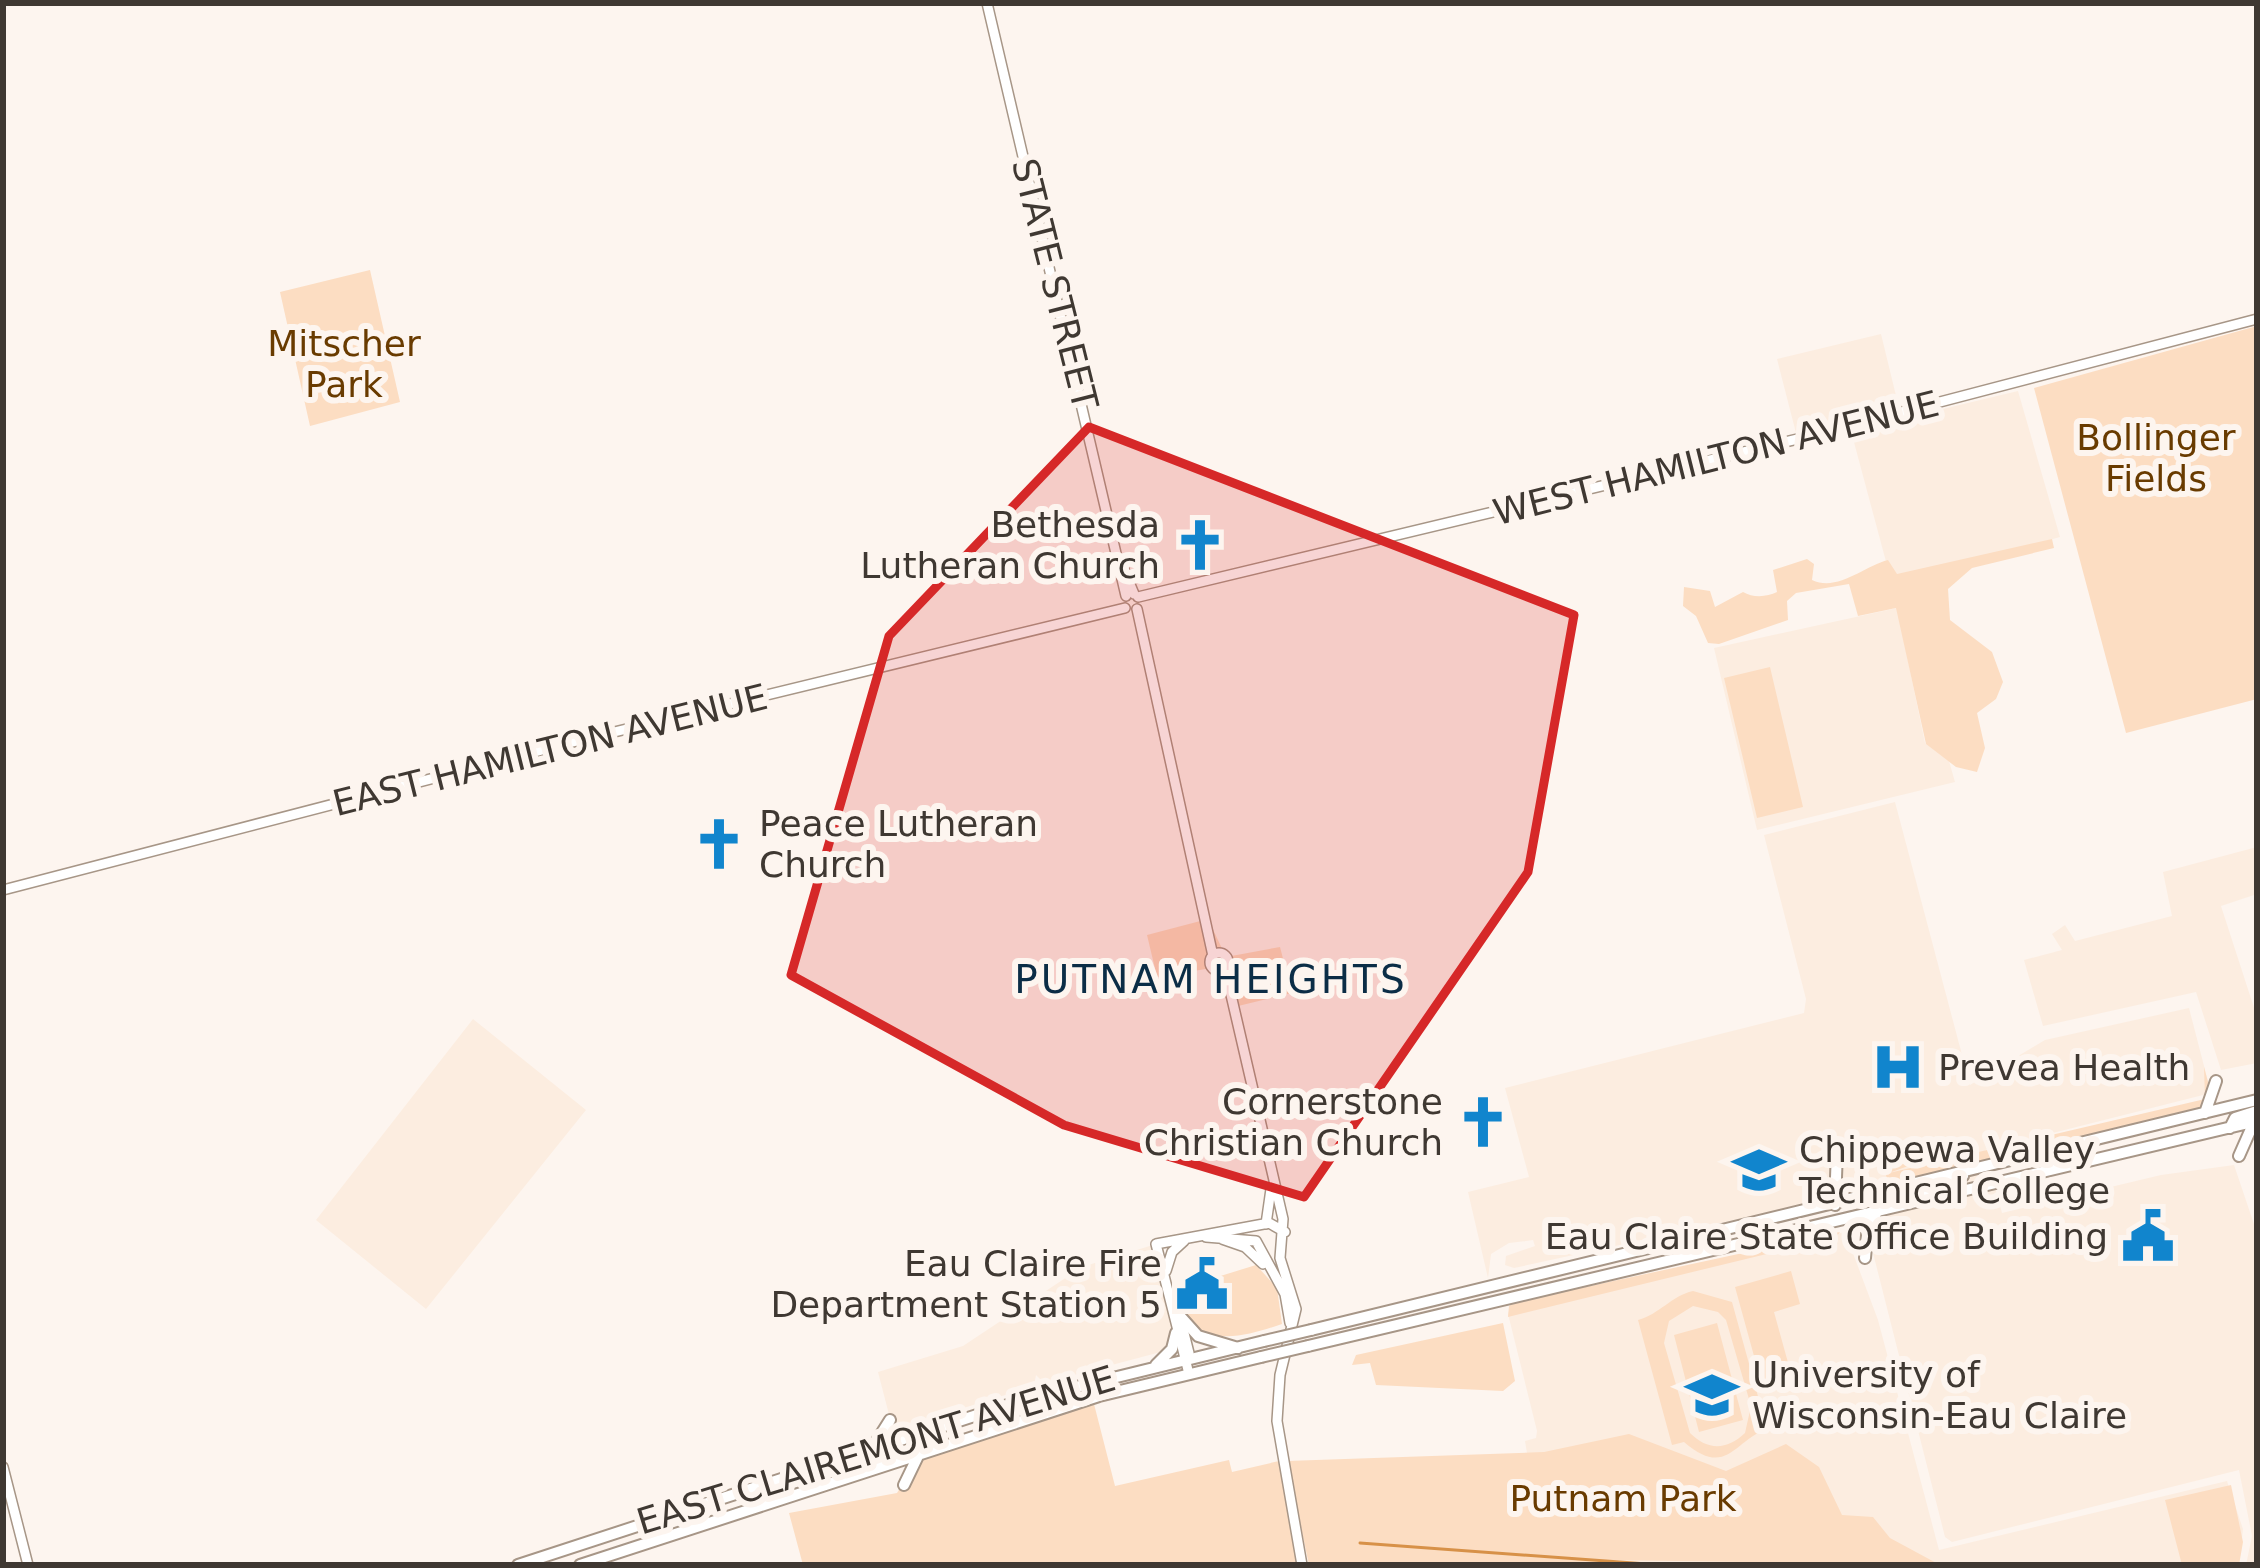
<svg xmlns="http://www.w3.org/2000/svg" width="2260" height="1568" font-family="'DejaVu Sans',sans-serif">
	<style>
		.built { fill: #fcede0 }
		.green { fill: #fcddc2; fill-rule: evenodd }
		.lines { fill: none; stroke-linecap: round; stroke-linejoin: round }
		.stream { stroke: #d79148; stroke-width: 3 }
		.secondary-casing { stroke: #a79687; stroke-width: 12 }
		.primary-casing { stroke: #a79687; stroke-width: 14 }
		.secondary { stroke: #fff; stroke-width: 9 }
		.primary { stroke: #fff; stroke-width: 10 }
		.primary-bridge-casing { stroke: #a79687; stroke-width: 14; stroke-linecap: butt }
		.primary-bridge { stroke: #fff; stroke-width: 10 }
		.marked { fill: #d62828; fill-opacity: 0.2; stroke: #d62828; stroke-width: 9; stroke-linejoin: round }
		.labels { text-anchor: middle; dominant-baseline: central; stroke-width: 12; stroke-linejoin: round; paint-order: stroke }
		.street-label { font-size: 36px; fill: #3f3832; stroke: #fdf5ef }
		.park-label { font-size: 36px; fill: #693b00; stroke: #fdf5ef }
		.poi-label { font-size: 36px; fill: #3f3832; stroke: #fdf5ef; text-anchor: end }
		.neighbourhood-label { font-size: 39px; letter-spacing: 3px; fill: #0b2d46; stroke: #fdf5ef }
	</style>
	<rect width="100%" height="100%" fill="#fdf5ef"/>
	<path class="built" d="M1881 334 1899 408 1796 433 1777 359Z
		M2018 391 2060 537 1892 584 1851 431Z
		M1897 608 1925 743 1949 761 1955 782 1757 830 1714 648Z
		M1895 802 1970 1085 2045 1040 2189 1008 2211 1093 1985 1150 2002 1213 2161 1175 2234 1165 2257 1233V1565H2246L2252 1536 2239 1470 1952 1542 1945 1537 1870 1241 1874 1219 1868 1191 1514 1268 1505 1265 1506 1256 1535 1246 1533 1240 1509 1243 1491 1254 1488 1278 1468 1192 1529 1177 1505 1088 1804 1013 1806 999 1764 835Z
		M2257 847V894L2221 906 2257 1017V1063L2221 1070 2196 992 2043 1026 2024 960 2062 950 2052 934 2065 925 2075 941 2172 916 2163 872Z
		M473 1019 586 1110 426 1309 316 1220Z
		M1845 1232 1878 1320 1939 1550 2227 1481 2243 1529 2239 1565H1309L1527 1453 1525 1441 1536 1438 1537 1431 1508 1314 1511 1304Z
		M1156 1244 1176 1333 1172 1349 1044 1383 1036 1375 1034 1386 893 1430 878 1372 963 1346 1082 1267Z"/>
	<path class="green" d="M370 270 400 402 310 426 280 292Z
		M2257 326V699L2126 733 2034 388Z
		M2052 539 2054 548 1972 568 1948 589 1950 620 1992 652 2003 682 1996 699 1977 713 1985 748 1977 772 1956 767 1926 744 1896 608 1858 616 1849 584 1796 593 1787 601 1788 620 1719 644 1708 643 1696 616 1683 606 1684 587 1710 591 1715 607 1743 592C1753 598 1767 597 1777 592L1773 570 1807 559 1814 564 1812 580C1838 592 1864 566 1888 560L1897 574Z
		M1770 667 1803 807 1757 818 1724 678Z
		M1208 919 1226 957 1280 947 1292 993 1230 1008 1212 968 1157 977 1147 935Z
		M2204 1067 2211 1093 2205 1109 1889 1186 1883 1164 1919 1162 1889 1173 2205 1099Z
		M1840 1232 1836 1237 1508 1317 1509 1306 1516 1302Z
		M1256 1265 1277 1288 1282 1324C1250 1335 1203 1350 1184 1311L1219 1303 1214 1278Z
		M1791 1271 1800 1304 1774 1312 1792 1377 1762 1385 1735 1287Z
		M1693 1291 1732 1302 1767 1429C1734 1440 1727 1479 1684 1442L1672 1445 1638 1320C1660 1314 1671 1296 1693 1291ZM1693 1306 1718 1312 1726 1320 1751 1406 1745 1433C1727 1450 1708 1451 1690 1433L1664 1343 1669 1321Z
		M1503 1323 1515 1381 1503 1391 1376 1385 1370 1363 1352 1365 1356 1355Z
		M1717 1323 1743 1420 1699 1432 1674 1335Z
		M1094 1404 1115 1486 1229 1460 1232 1472 1279 1461 1298 1565H803L789 1513 897 1493 922 1452Z
		M1629 1434 1726 1471 1786 1444 1819 1467 1842 1515 1873 1517 1890 1538 1940 1565 1607 1560V1565H1309L1287 1461 1544 1452Z
		M2231 1485 2243 1542 2239 1565H2182L2165 1500Z"/>
	<g class="lines">
		<path class="stream" d="M1360 1543 1661 1565"/>
		<g class="secondary-casing">
			<path id="secondary" d="M987 3 1126 596
				M1122 565 1134 594
				M1138 597 1806 437 2257 319
				M1137 609 1213 956
				M3 890 569 743 1125 608
				M1210 962a9 9 0 1 1 18 0a9 9 0 1 1-18 0Z
				M1225 969 1283 1219 1280 1258 1296 1309 1280 1375 1277 1421 1302 1565
				M1266 1224 1271 1189
				M1206 1237 1256 1241
				M1222 1239 1245 1247 1263 1264
				M1256 1241 1285 1294 1290 1323
				M1166 1271 1172 1252 1184 1241
				M1180 1317 1189 1353 1186 1359
				M1189 1374 1156 1244 1269 1223 1285 1232
				M3 1467 28 1565"/>
		</g>
		<g class="primary-casing">
			<path id="primary" d="M2205 1113 2216 1081
				M2230 1128 2235 1118 2257 1111
				M2239 1156 2254 1122
				M1896 1201 1963 1176
				M1835 1205 1837 1150
				M1865 1258 1868 1224 1876 1214
				M1180 1316 1198 1336 1238 1348
				M1311 1330 2257 1100
				M1308 1346 2257 1121
				M1156 1365 1172 1349 1176 1333
				M873 1447 890 1420
				M904 1485 918 1456
				M518 1565 1023 1400 1264 1341
				M580 1565 1099 1396 1261 1357"/>
		</g>
		<use href="#secondary" class="secondary"/>
		<use href="#primary" class="primary"/>
		<g class="primary-bridge-casing">
			<path id="primary-bridge" d="M1264 1341 1311 1330
				M1261 1357 1308 1346"/>
		</g>
		<use href="#primary-bridge" class="primary-bridge"/>
	</g>
	<path class="marked" d="M1089 427 1574 615 1528 872 1304 1197 1064 1125 791 975 889 636Z"/>
	<defs>
		<g id="church-bare" transform="scale(4.14)"><path d="M-1.2-6h2.4v3.5h3.3v2.4h-3.3V6h-2.4V-.1h-3.3v-2.4h3.3Z" fill="#1185cd" stroke="#fdf5ef" stroke-width="2.5" paint-order="stroke"/></g>
		<g id="hospital-bare" transform="scale(4.14)"><path d="M-5-5h3v3.5h4V-5h3V5h-3V1.5h-4V5h-3Z" fill="#1185cd" stroke="#fdf5ef" stroke-width="2.5" paint-order="stroke"/></g>
		<g id="university-bare" transform="scale(4.14)"><path d="M0-5L7-2L0 1L-7-2ZM-4 1L0 2.5L4 1V4Q0 6-4 4Z" fill="#1185cd" stroke="#fdf5ef" stroke-width="2.5" paint-order="stroke"/></g>
		<g id="civic-bare" transform="scale(4.14)"><path d="M-.6-6.5H3V-4.5H.6V-3L4-1V1h2V6H-6V1h2V-1L-.6-3ZM-1.2 2.5V6h2.4V2.5Z" fill="#1185cd" stroke="#fdf5ef" stroke-width="2.5" paint-order="stroke"/></g>
	</defs>
	<g fill-rule="evenodd">
		<use href="#church-bare" x="1200" y="545"/>
		<use href="#church-bare" x="719" y="844"/>
		<use href="#hospital-bare" x="1898" y="1067"/>
		<use href="#church-bare" x="1483" y="1122"/>
		<use href="#university-bare" x="1759" y="1170"/>
		<use href="#civic-bare" x="2148" y="1236"/>
		<use href="#civic-bare" x="1202" y="1284"/>
		<use href="#university-bare" x="1712" y="1395"/>
	</g>
	<g class="labels">
		<g class="street-label">
			<text transform="translate(1055 284) rotate(76)">STATE STREET</text>
			<text transform="translate(1716 458) rotate(-14)">WEST HAMILTON AVENUE</text>
			<text transform="translate(550 750) rotate(-14)">EAST HAMILTON AVENUE</text>
			<text transform="translate(876 1450) rotate(-17)">EAST CLAIREMONT AVENUE</text>
		</g>
		<g class="park-label">
			<text x="344" y="343">Mitscher<tspan x="344" dy="41">Park</tspan></text>
			<text x="2156" y="437">Bollinger<tspan x="2156" dy="41">Fields</tspan></text>
			<text x="1623" y="1498">Putnam Park</text>
		</g>
		<g class="poi-label">
			<text x="1160" y="524">Bethesda<tspan x="1160" dy="41">Lutheran Church</tspan></text>
			<text x="759" y="823" text-anchor="start">Peace Lutheran<tspan x="759" dy="41">Church</tspan></text>
			<text x="1938" y="1067" text-anchor="start">Prevea Health</text>
			<text x="1443" y="1101">Cornerstone<tspan x="1443" dy="41">Christian Church</tspan></text>
			<text x="1799" y="1149" text-anchor="start">Chippewa Valley<tspan x="1799" dy="41">Technical College</tspan></text>
			<text x="2108" y="1236">Eau Claire State Office Building</text>
			<text x="1162" y="1263">Eau Claire Fire<tspan x="1162" dy="41">Department Station 5</tspan></text>
			<text x="1752" y="1374" text-anchor="start">University of<tspan x="1752" dy="41">Wisconsin-Eau Claire</tspan></text>
		</g>
		<g class="neighbourhood-label">
			<text x="1211" y="979">PUTNAM HEIGHTS</text>
		</g>
	</g>
	<rect width="2260" height="1568" fill="none" stroke="#3f3832" stroke-width="12"/>
</svg>
